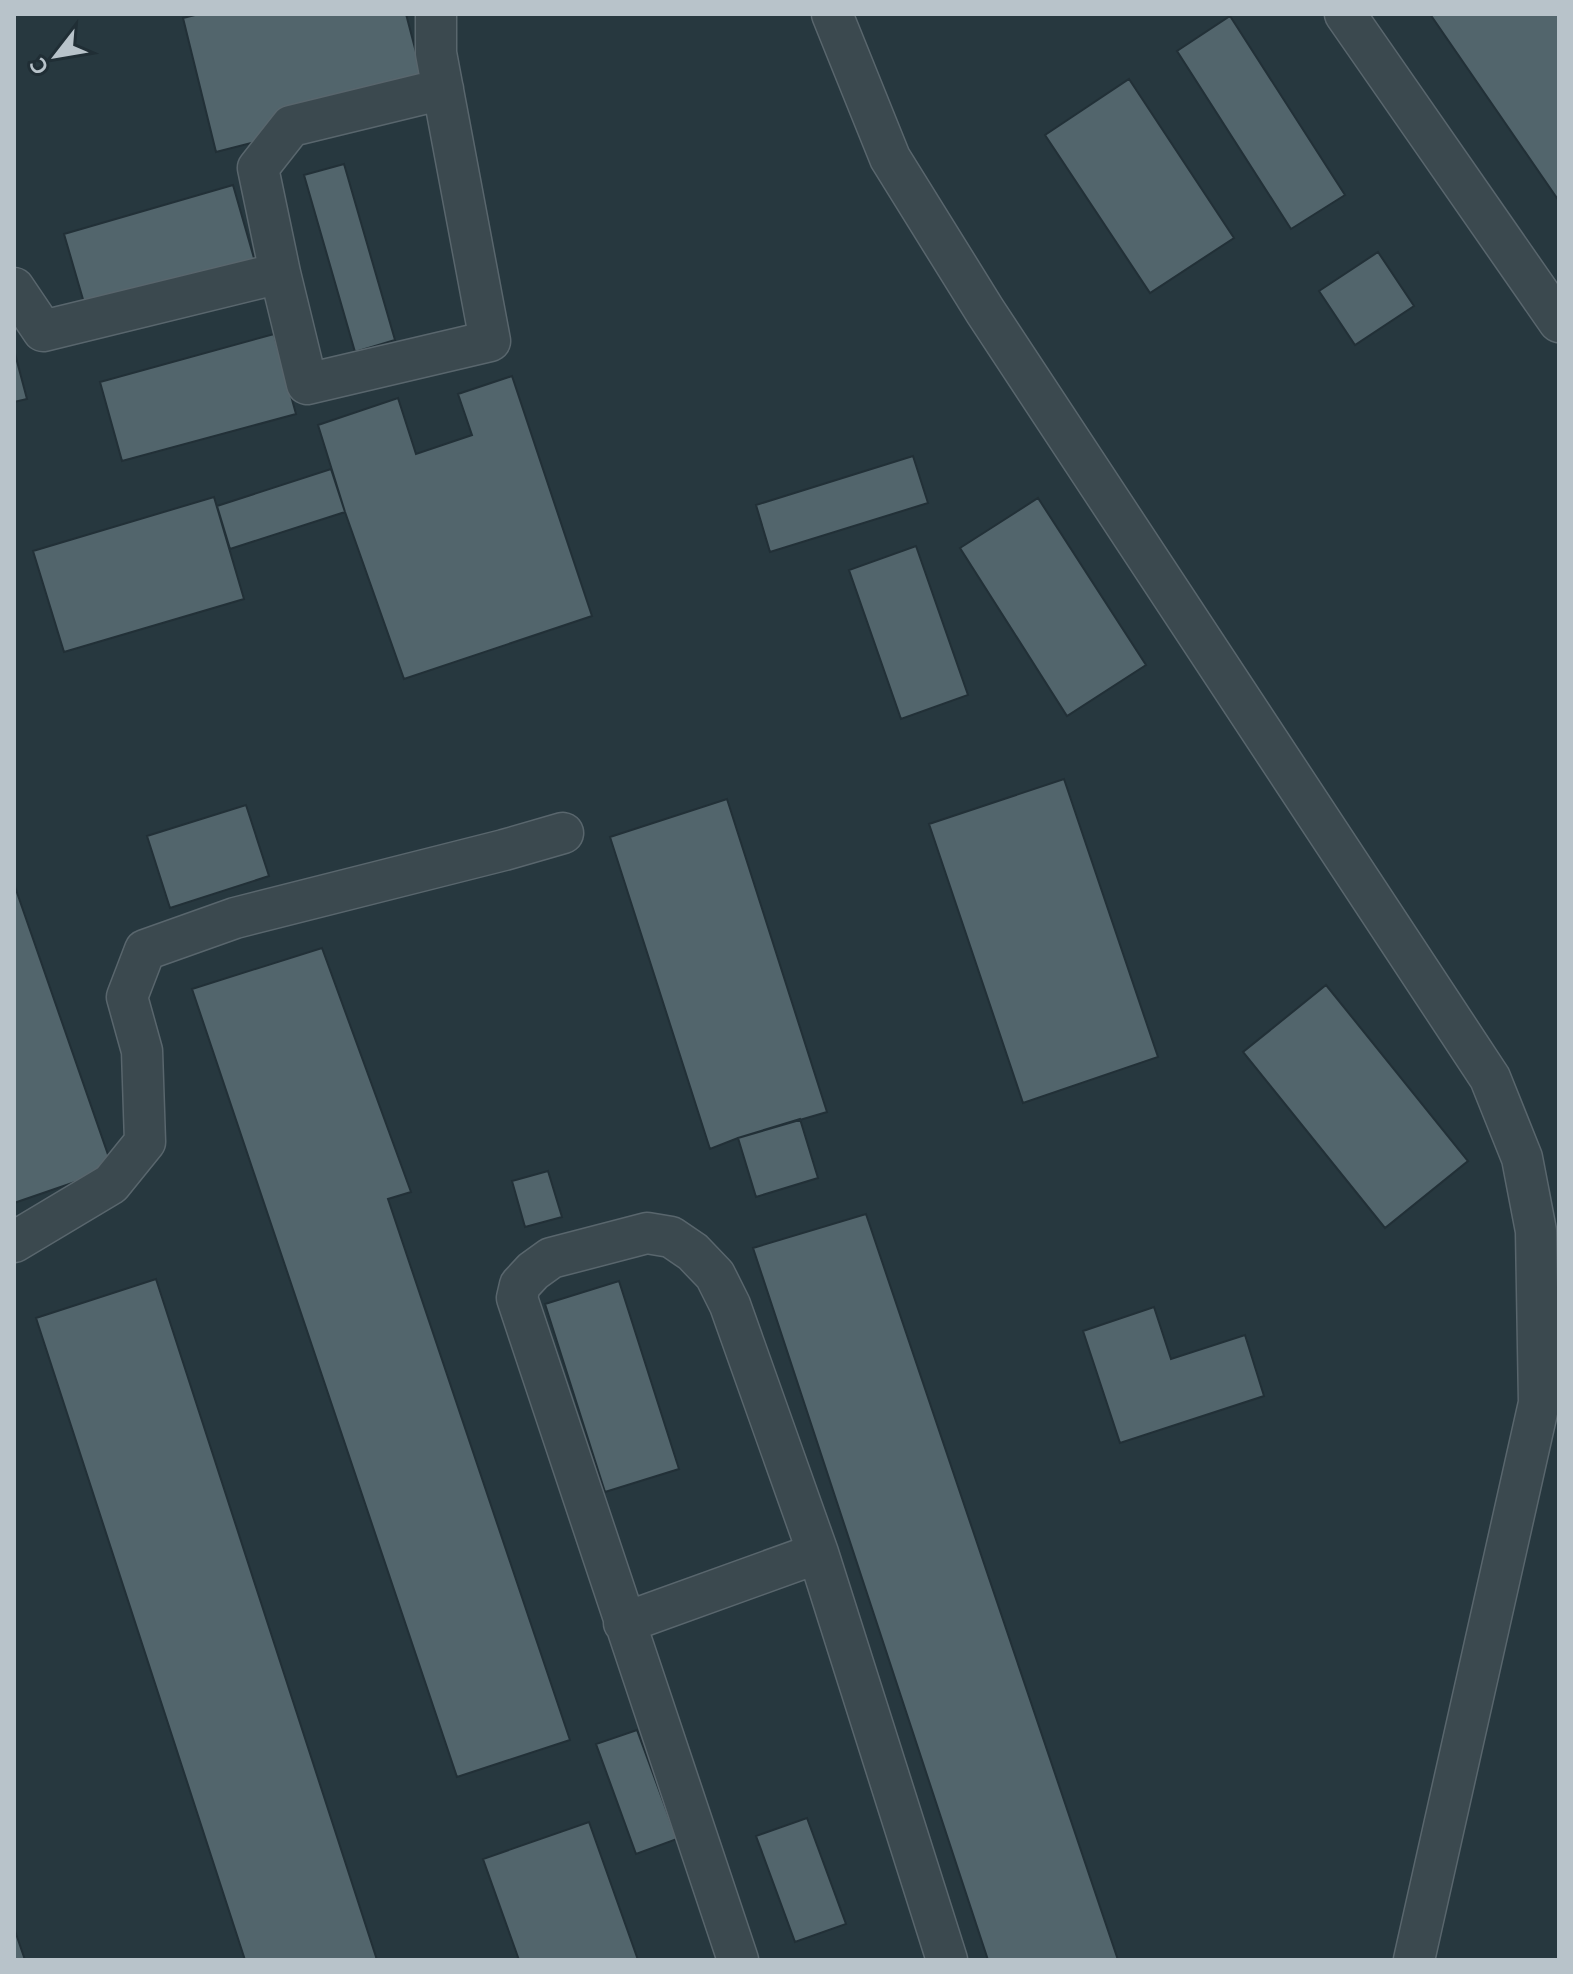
<svg xmlns="http://www.w3.org/2000/svg" width="1573" height="1974" font-family="Mulish,sans-serif">
	<style>
		.building { fill: #52656c; stroke: #223037; stroke-width: 2 }
		.lines { fill: none; stroke-linecap: round; stroke-linejoin: round }
		.minor-casing { stroke: #59666d; stroke-width: 43 }
		.minor { stroke: #3b494f; stroke-width: 40 }
	</style>
	<rect width="100%" height="100%" fill="#27383f"/>
	<path class="building" d="M199 14H406L428 98 216 152 183 18Z
		M1430 14H1559V201Z
		M1230 16 1345 195 1291 229 1177 51Z
		M1129 79 1234 238 1150 293 1045 135Z
		M344 164 395 340 355 352 304 175Z
		M233 185 258 272 89 320 64 234Z
		M1378 252 1414 306 1355 345 1319 291Z
		M274 334 296 414 122 461 100 382Z
		M14 350 27 399 14 402Z
		M512 376 592 616 404 679 345 512 318 425 398 398 416 454 472 435 458 394Z
		M913 456 928 503 770 552 756 505Z
		M331 469 345 512 230 549 217 506Z
		M214 497 244 599 64 652 33 551Z
		M1038 498 1146 665 1067 716 960 548Z
		M916 546 968 695 901 719 849 570Z
		M1064 779 1158 1057 1023 1103 929 824Z
		M727 799 827 1112 738 1138 710 1149 610 837Z
		M246 805 269 876 170 908 147 836Z
		M14 884 113 1169 14 1203Z
		M322 948 411 1192 388 1199 570 1740 457 1777 192 989Z
		M1326 985 1468 1161 1385 1228 1243 1052Z
		M800 1119 818 1178 756 1197 738 1138Z
		M548 1171 562 1217 525 1227 512 1181Z
		M866 1214 1118 1960H988L753 1248Z
		M156 1279 377 1960H245L36 1318Z
		M619 1281 679 1469 605 1492 545 1304Z
		M1154 1307 1171 1359 1245 1335 1264 1396 1120 1443 1083 1331Z
		M637 1730 677 1839 636 1854 596 1744Z
		M807 1818 846 1924 795 1942 756 1836Z
		M589 1822 638 1960H519L483 1859Z
		M14 1928 25 1960H14Z"/>
	<g class="lines">
		<g class="minor-casing">
			<path id="minor" d="M832 14 890 158 985 311 1490 1078 1522 1158 1536 1231 1539 1403 1414 1960
				M1345 14 1559 322
				M280 273 258 168 291 126 443 89
				M14 288 43 331 280 273 307 384 490 341 436 53V14
				M14 1242 111 1184 145 1142 142 1051 127 997 145 950 235 918 504 850 563 833
				M624 1623 818 1553
				M738 1960 517 1298 520 1285 533 1271 551 1258 647 1233 671 1237 693 1252 715 1275 730 1305 818 1553 947 1960"/>
		</g>
		<use href="#minor" class="minor"/>
	</g>
	<rect width="1573" height="1974" fill="none" stroke="#b8c3ca" stroke-width="32"/>
	<g transform="translate(56 56) rotate(239)" stroke="#202e35" stroke-width="6" paint-order="stroke">
	<path d="M0-6L14 30L0 20L-14 30Z" fill="#b8c3ca"/>
	<text y="-12" font-size="22" font-weight="bold" text-anchor="middle" fill="#b8c3ca">С</text>
	</g>
</svg>
